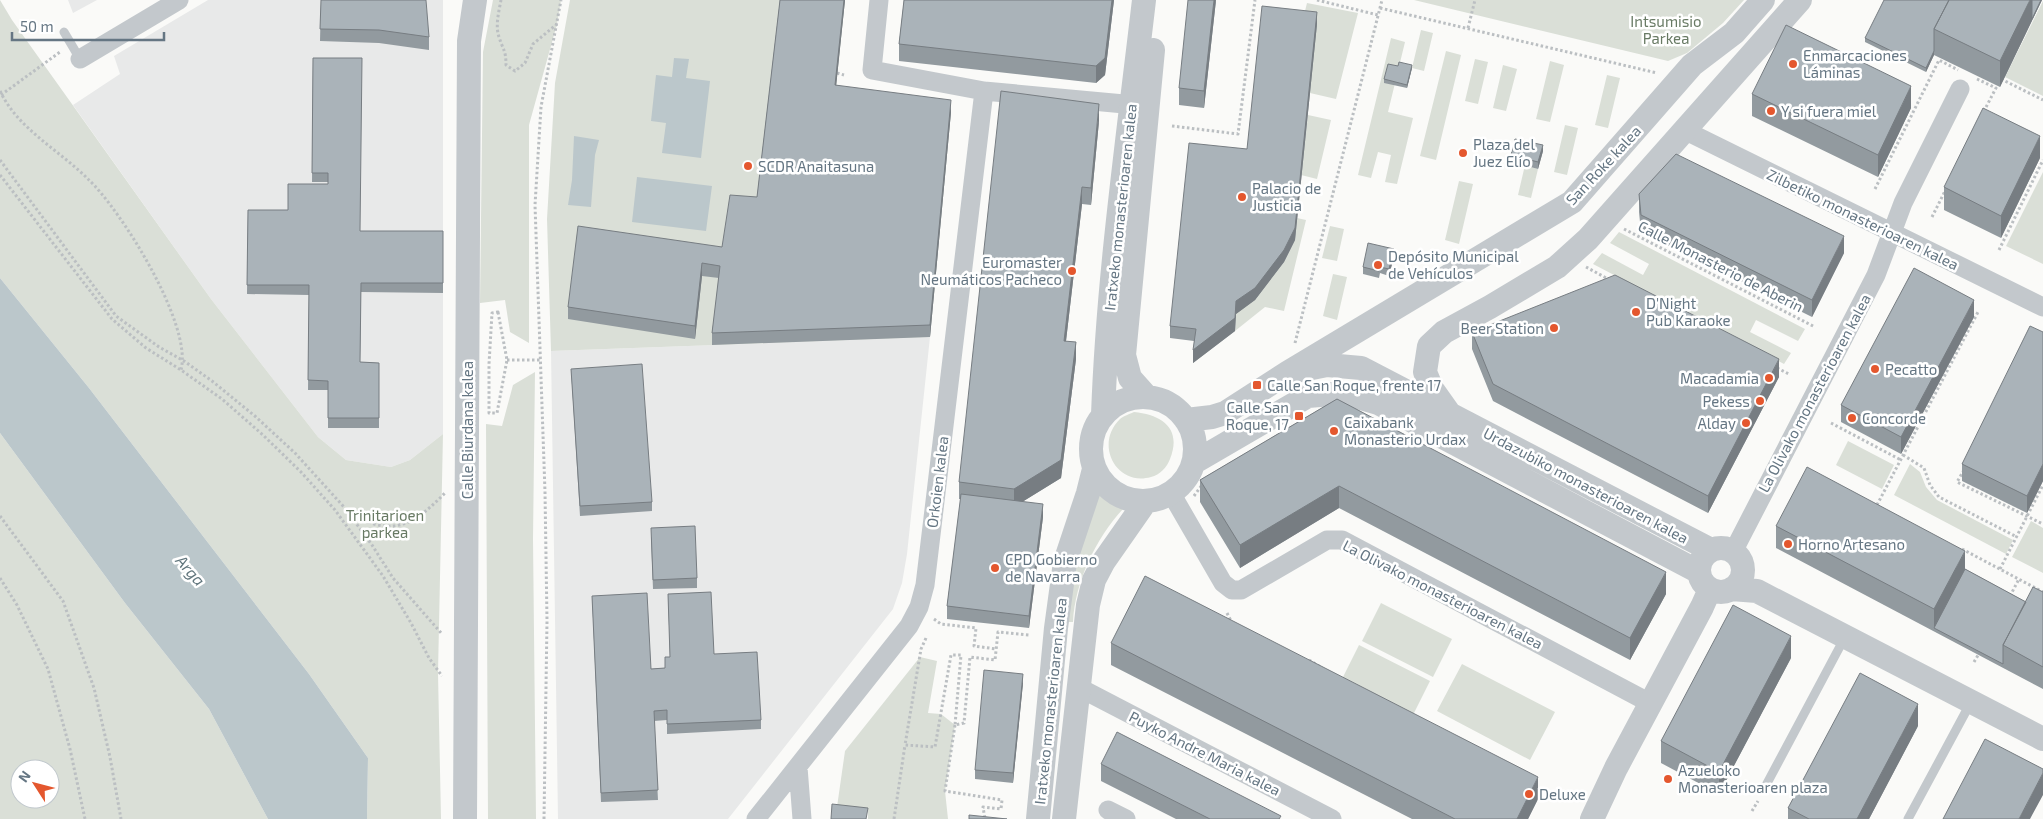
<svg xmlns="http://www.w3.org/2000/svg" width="2043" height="819" font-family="'Exo 2',sans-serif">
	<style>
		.built { fill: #e8e9e9 }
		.green { fill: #dadfd7; fill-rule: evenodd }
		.water { fill: #bbc7cb }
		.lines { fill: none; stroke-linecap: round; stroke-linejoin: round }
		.path { stroke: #bbbfc2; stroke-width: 3; stroke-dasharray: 2.5 2.5; stroke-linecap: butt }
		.service { stroke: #c3c8cc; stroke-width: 9 }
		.minor { stroke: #c3c8cc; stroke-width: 19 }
		.tertiary { stroke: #c3c8cc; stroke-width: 24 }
		.wall { fill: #929a9f }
		.shaded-wall { fill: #777d82 }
		.building { fill: #aab3b9; stroke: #777d82 }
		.poi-dot { fill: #e4572e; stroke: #fff; stroke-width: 2 }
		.labels { text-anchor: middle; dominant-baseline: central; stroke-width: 5; stroke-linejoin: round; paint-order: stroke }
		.park-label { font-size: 15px; fill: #687a64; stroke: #fff }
		.poi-label { font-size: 15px; fill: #657683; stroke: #fff; text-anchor: start }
		.street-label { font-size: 15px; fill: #657683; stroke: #fff }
		.water-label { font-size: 16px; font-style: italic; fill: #60757c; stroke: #fff }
	</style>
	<rect width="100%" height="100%" fill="#fafaf8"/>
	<path class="built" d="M68 0H97L73 13Z
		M208 0H329L427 43V0H443V434L410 460 391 467 346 460 318 437 211 299 73 105 120 74 114 56Z
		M930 337 907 554 902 583 893 609 728 819H558L551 351Z"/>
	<path class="green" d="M0 0 12 20 211 299 318 437 346 460 391 467 410 460 443 434 438 673 441 819H367L368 758 309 674 89 388 0 278Z
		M493 0H561L557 24 529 125V343L510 332 505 300 480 303 483 52Z
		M570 0H845L835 97 951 112 930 337 551 351 547 219 555 83Z
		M1414 0H1744L1723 23 1687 53 1668 61Z
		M2043 1V96L2005 77Z
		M1307 3 1358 13 1336 99 1310 93 1302 23Z
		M1421 30 1433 33 1424 71 1412 68Z
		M1391 38 1405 42 1388 112 1413 118 1397 184 1385 182 1391 155 1378 152 1371 178 1358 175Z
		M1446 51 1461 55 1436 160 1420 156Z
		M1475 59 1488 62 1478 104 1465 101Z
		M1550 61 1564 65 1550 122 1536 119Z
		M1503 65 1517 69 1506 111 1493 108Z
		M1607 75 1620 78 1608 128 1595 125Z
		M1308 115 1331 120 1317 179 1301 175Z
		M1565 125 1578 128 1567 175 1554 172Z
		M1525 165 1538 169 1531 198 1518 195Z
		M2043 172V264L2006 246Z
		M1459 181 1473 184 1459 244 1445 240Z
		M1297 218 1306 220 1284 311 1265 307 1235 331 1236 314 1295 240Z
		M1330 226 1344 229 1337 261 1322 258Z
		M1619 232 1805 329 1798 341 1756 320 1750 332 1791 353 1784 364 1593 264 1602 253 1643 275 1649 264 1610 243Z
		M1333 274 1347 277 1337 320 1323 316Z
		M535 372 533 539 536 819H488L486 424 502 426 513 385Z
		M1134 412C1163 415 1182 429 1170 459 1167 467 1160 475 1151 477 1116 487 1094 444 1120 419 1123 416 1130 414 1134 412Z
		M0 433 125 603 209 709 268 819H0ZM20 769H50V799H20Z
		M1848 441 1894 465 1882 489 1836 465Z
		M1910 464 1920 472 1926 487 1937 500 2013 540 2006 554 1894 495Z
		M1096 493 1123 509C1096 538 1075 582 1073 622H1066L1067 599Z
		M2031 521 2043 528V573L2012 557Z
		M1381 603 1452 639 1433 677 1362 641Z
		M1359 645 1430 681 1411 719 1340 683Z
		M920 657 937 661 928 713 941 714 955 725 945 791 948 819H868V809L837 807 845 751Z
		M1462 664 1555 712 1530 760 1437 711Z"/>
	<path class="water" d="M674 58 689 59 686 78 710 81 701 158 662 153 666 123 651 121 656 75 672 77Z
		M574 136 599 140 595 155 591 207 568 205 572 180Z
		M637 177 712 186 706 231 632 222Z
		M0 278 89 388 309 674 368 758 367 819H268L209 709 125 603 0 433Z"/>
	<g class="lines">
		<path class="path" d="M501 0C499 11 495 26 499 37 503 50 506 50 506 65L515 71 525 63 533 44 557 24
			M1317 0 1378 15
			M1380 8 1657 73
			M1468 28 1475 0
			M837 73 844 75
			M1977 79 1996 88 1984 111
			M2001 79 2043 100
			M0 91C18 129 59 150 88 179 121 210 193 325 181 370
			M1 95 60 52
			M1172 126 1238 134 1255 0
			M0 160 116 316 159 347 184 361 212 381 256 417 295 453 344 507 372 545 393 578 442 634
			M0 175 112 319 146 348 181 370 222 399 263 435 301 472 335 510 383 576 411 623 429 658 442 676
			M1875 189 1939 60 1958 70
			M1932 217 1945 191
			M1624 229 1815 327
			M1999 250 2043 160
			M1586 267 1610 280
			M498 312 507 360 497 413H489V364L492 313Z
			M1295 343 1382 0
			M507 360H542
			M1777 368 1789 374
			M1831 423 1901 460
			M1903 455 1924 468 1930 485 1939 497 2017 537
			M1964 470 1957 482 2043 524
			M1194 496 1202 485
			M1877 505 1978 312
			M347 509C355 514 365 521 374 524 405 533 425 513 445 493
			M0 516 63 601 94 688 110 757 121 819
			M1962 549 2043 592
			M2000 569 2043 485
			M0 578 17 605 48 669 70 749 85 819
			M2010 596 2019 579
			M1227 613 1231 621
			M934 619 941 624 976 628 974 646 996 649
			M926 638 921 649 905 745 935 747 951 655H961L955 725 964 723 970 657 995 660 998 632 1029 635
			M1309 660 1322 668
			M1974 662 1980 652
			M955 725 945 791 1002 800 1001 809 983 807 985 819
			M1535 788 1560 801
			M1752 811 1758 801
			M544 819 547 621 545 492 535 205 541 107 561 0
			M894 819 905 745"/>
		<path class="service" d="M64 32 80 59
			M1764 789 1845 637
			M1908 819 1971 702"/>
		<path class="minor" d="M879 0 872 70 984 91 1146 106
			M80 59 179 0
			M1684 130 2043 307
			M1171 493 1223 583 1232 590H1241L1327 540H1342L1650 703
			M1733 552 1876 275 1903 203 1960 89
			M1078 687 1332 819
			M798 767 802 819
			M1108 810 1126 819
			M756 819 909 626 919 607 925 585 984 91"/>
		<path class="tertiary" d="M1287 373 1572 202 1692 65 1734 33 1763 0
			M1147 397 1130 378 1124 355 1153 50
			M1091 449a52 52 0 1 1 104 0a52 52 0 1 1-104 0Z
			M1449 413 1432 389 1425 372 1429 346 1444 332 1490 307 1557 267 1588 239 1800 0
			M1103 415C1108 276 1128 138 1144 0
			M1186 420 1212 417 1225 413 1287 373 1327 365 1361 368 1711 550
			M1193 463 1308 396 1344 393 1378 403 1699 572
			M1699 570a22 22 0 1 1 44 0a22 22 0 1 1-44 0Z
			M1731 589 1757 591 2043 739
			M465 819 469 41 475 0
			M1038 819 1056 628 1065 562 1088 493 1094 469
			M1064 819 1088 605 1094 580 1104 561 1146 501
			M1592 819 1616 768 1702 607 1710 589"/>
	</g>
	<path class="wall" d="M321 0 429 37V50L379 43 320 41Z
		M780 0H845L836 85 951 112 930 337 712 345V333L719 278 702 276 695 339 568 319V307L722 247 757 197Z
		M904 0H1114L1105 75 1096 83 899 61V44Z
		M1216 0 1204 108 1179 105V88Z
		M2042 0 2000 87 1934 55 1926 72 1865 42V38Z
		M1317 24 1295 240 1284 262 1255 300 1236 314 1235 331 1193 363 1194 341 1170 338V326L1247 149Z
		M313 58 360 231H443V293L361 292 360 362 379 363V428H328V390H308L309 295 247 294 248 210H288L328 184V182H312Z
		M1398 66 1412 68 1407 88 1384 83V79Z
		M1752 94 1911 108 1878 177 1752 116Z
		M1099 121 1091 205 1082 204 1066 341 1076 359 1061 478 1022 502 1043 517 1029 628 947 619V606L961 499H959V482Z
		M1543 151 1538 169 1511 162V155Z
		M2040 158 2001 238 1944 210V187Z
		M1639 194 1844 253 1812 317 1641 232 1639 212Z
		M1394 256 1389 276 1380 273 1379 278 1363 274V267Z
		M1974 317 1901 454 1841 422V405Z
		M1472 332 1779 377 1708 513 1493 401 1472 349Z
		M2043 332V481L2027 513 1962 481V464Z
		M571 369 652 502V511L580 516Z
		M1337 399 1666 594 1630 660 1339 508 1240 568 1200 502V480Z
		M1776 526 1965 569 2026 602 2043 592V689L1776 548Z
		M651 537 697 578V588L653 589Z
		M668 594 714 654 761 720V729L667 734V720L654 721 658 800 601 802 592 596 651 669 665 668V657H670Z
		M1111 643 1538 799 1528 819H1412L1111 665Z
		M1791 658 1719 794 1661 763V741Z
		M1023 683 1013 783 975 779V770Z
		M1918 726 1869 819H1788V808Z
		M1101 764 1281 819H1176L1101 781Z"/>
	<path class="shaded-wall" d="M844 0H845L835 97V85Z
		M1112 0H1114L1105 75 1096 83V66Z
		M1214 0H1216L1204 108V91Z
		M2030 0H2042L2000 87V61Z
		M1317 12V24L1295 240 1284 262 1255 300 1236 314 1235 331 1193 363V350L1236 301Z
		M1934 51V55L1926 72V68Z
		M1412 65V68L1407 88V85Z
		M1911 86V108L1878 177V155Z
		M951 100V112L930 337V325Z
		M1099 104V121L1091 205V188Z
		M2040 136V158L2001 238V216Z
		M1543 145V151L1538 169V162Z
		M1082 187V204L1064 358V341Z
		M1844 236V253L1812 317V300Z
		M1394 249V256L1389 276V269Z
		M702 263V276L695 339V326Z
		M1974 300V317L1901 454V437Z
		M1076 342V359L1061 478 1014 507V489Z
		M1779 359V377L1708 513V496Z
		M2043 464V481L2027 513V496Z
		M1339 486V508L1240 568V545Z
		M1043 504V517L1029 628V616Z
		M1965 551V573L1934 628V631V609Z
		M1666 572V594L1630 660V638Z
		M1791 636V658L1719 794V772Z
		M1023 674V683L1013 783V773Z
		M1918 704V726L1869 819H1857Z
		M2043 773V795L2030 819H2019Z
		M1538 777V799L1528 819H1517Z"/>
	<path class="building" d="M321 0H426L429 37 379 30 320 29Z
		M780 0H844L835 85 951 100 930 325 712 333 720 266 702 263 695 326 568 307 578 226 722 247 730 195 757 197Z
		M904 0H1112L1105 58 1096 66 899 44Z
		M1188 0H1214L1204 91 1179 88Z
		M1884 0H1949L1934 29V51L1926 68 1865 38Z
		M1949 0H2030L2000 61 1934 29Z
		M2032 0H2041L2032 19Z
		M1262 6 1317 12 1295 228 1284 250 1255 288 1236 301 1235 318 1193 350 1196 329 1170 326 1189 143 1247 149Z
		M1786 25 1911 86 1878 155 1752 94Z
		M313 58H362L360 231H443V283H361L360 362 379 363V418H328V381L308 380 309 285H247L248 210H288V184H328V173H312Z
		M1399 62 1412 65 1407 85 1384 79 1388 64 1398 66Z
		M1001 91 1099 104 1091 188 1082 187 1064 341 1076 342 1061 460 1014 489 959 482Z
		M1983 108 2040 136 2001 216 1944 187Z
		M1515 139 1543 145 1538 162 1511 155Z
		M1676 154 1844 236 1812 300 1641 215 1639 194Z
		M1368 243 1394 249 1389 269 1380 267 1379 271 1363 267Z
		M1914 268 1974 300 1901 437 1841 405Z
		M1615 275 1779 359 1708 496 1493 384 1472 332Z
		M2030 326 2043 332V464L2027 496 1962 464Z
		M642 364 652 502 580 506 571 369Z
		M1337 399 1666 572 1630 638 1339 486 1240 545 1200 480Z
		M1807 467 1965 551 1934 609 1776 526Z
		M961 494 1043 504 1029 616 947 606Z
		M695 526 697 578 653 580 651 528Z
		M1965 569 2026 602 2003 645V664L1934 628Z
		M1145 576 1538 777 1517 819H1455L1111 643Z
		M2033 587 2043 592V667L2003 645Z
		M711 592 714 654 757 652 761 720 667 724V710L654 711 658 790 601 793 592 596 647 593 651 669 665 668V657H670L668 594Z
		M1733 605 1791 636 1719 772 1661 741Z
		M984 670 1023 674 1013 773 975 770Z
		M1860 673 1918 704 1857 819H1809L1788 808Z
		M1117 732 1281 816 1279 819H1210L1101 764Z
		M1985 739 2043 769V773L2019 819H1943Z
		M832 804 868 808 866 819H831Z
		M969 815 1007 819H969Z"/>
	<g class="poi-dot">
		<circle cx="1793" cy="64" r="5"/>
		<circle cx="1771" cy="111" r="5"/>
		<circle cx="1463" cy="153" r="5"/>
		<circle cx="748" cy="166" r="5"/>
		<circle cx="1242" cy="197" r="5"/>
		<circle cx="1378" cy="265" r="5"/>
		<circle cx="1072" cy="271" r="5"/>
		<circle cx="1636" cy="312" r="5"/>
		<circle cx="1554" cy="328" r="5"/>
		<circle cx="1875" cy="369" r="5"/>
		<circle cx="1769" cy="378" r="5"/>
		<rect x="1252" y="380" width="10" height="10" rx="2.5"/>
		<circle cx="1760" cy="401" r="5"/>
		<rect x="1294" y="411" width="10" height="10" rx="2.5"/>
		<circle cx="1852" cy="418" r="5"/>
		<circle cx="1746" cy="423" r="5"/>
		<circle cx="1334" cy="431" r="5"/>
		<circle cx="1788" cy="544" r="5"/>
		<circle cx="995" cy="568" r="5"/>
		<circle cx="1668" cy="779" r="5"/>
		<circle cx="1529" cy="794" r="5"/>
	</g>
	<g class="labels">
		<g class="park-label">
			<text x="1666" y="21">Intsumisio<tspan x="1666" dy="17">Parkea</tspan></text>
			<text x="385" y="515">Trinitarioen<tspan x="385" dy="17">parkea</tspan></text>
		</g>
		<g class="poi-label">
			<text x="1803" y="55">Enmarcaciones<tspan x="1803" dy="17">Láminas</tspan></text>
			<text x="1781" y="111">Y si fuera miel</text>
			<text x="1473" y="144">Plaza del<tspan x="1473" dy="17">Juez Elío</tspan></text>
			<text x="758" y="166">SCDR Anaitasuna</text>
			<text x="1252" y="188">Palacio de<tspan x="1252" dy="17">Justicia</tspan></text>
			<text x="1388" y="256">Depósito Municipal<tspan x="1388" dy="17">de Vehículos</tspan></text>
			<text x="1062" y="262" text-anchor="end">Euromaster<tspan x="1062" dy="17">Neumáticos Pacheco</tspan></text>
			<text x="1646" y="303">D'Night<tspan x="1646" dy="17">Pub Karaoke</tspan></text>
			<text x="1544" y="328" text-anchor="end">Beer Station</text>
			<text x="1885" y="369">Pecatto</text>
			<text x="1759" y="378" text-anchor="end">Macadamia</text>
			<text x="1267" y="385">Calle San Roque, frente 17</text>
			<text x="1750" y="401" text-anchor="end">Pekess</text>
			<text x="1289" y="407" text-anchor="end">Calle San<tspan x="1289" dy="17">Roque, 17</tspan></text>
			<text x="1862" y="418">Concorde</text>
			<text x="1344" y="422">Caixabank<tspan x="1344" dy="17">Monasterio Urdax</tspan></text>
			<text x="1736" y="423" text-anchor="end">Alday</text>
			<text x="1798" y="544">Horno Artesano</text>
			<text x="1005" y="559">CPD Gobierno<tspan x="1005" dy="17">de Navarra</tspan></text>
			<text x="1678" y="770">Azueloko<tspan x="1678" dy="17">Monasterioaren plaza</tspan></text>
			<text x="1539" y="794">Deluxe</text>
		</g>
		<g class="street-label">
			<text transform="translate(1603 165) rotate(-47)">San Roke kalea</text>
			<text transform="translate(1120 207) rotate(-84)">Iratxeko monasterioaren kalea</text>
			<text transform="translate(1863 219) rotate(26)">Zilbetiko monasterioaren kalea</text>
			<text transform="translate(1721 266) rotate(27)">Calle Monasterio de Aberin</text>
			<text transform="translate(1814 393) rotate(-62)">La Olivako monasterioaren kalea</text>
			<text transform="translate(467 430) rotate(-90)">Calle Biurdana kalea</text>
			<text transform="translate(937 482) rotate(-83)">Orkoien kalea</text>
			<text transform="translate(1586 485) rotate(28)">Urdazubiko monasterioaren kalea</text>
			<text transform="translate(1443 594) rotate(27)">La Olivako monasterioaren kalea</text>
			<text transform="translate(1050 701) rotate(-84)">Iratxeko monasterioaren kalea</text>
			<text transform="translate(1205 753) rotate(27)">Puyko Andre Maria kalea</text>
		</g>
		<g class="water-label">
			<text transform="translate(191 570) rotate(49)">Arga</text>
		</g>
	</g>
	<g transform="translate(35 784) rotate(306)"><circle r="24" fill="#ffffff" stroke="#c1c8cd"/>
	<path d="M0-4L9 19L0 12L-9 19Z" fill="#e4572e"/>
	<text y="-8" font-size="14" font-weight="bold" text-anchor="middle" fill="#657683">N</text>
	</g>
	<path d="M12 32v8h152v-8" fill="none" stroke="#657683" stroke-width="2.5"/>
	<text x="20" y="32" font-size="15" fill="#657683" stroke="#ffffff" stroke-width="4" paint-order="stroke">50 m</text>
</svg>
